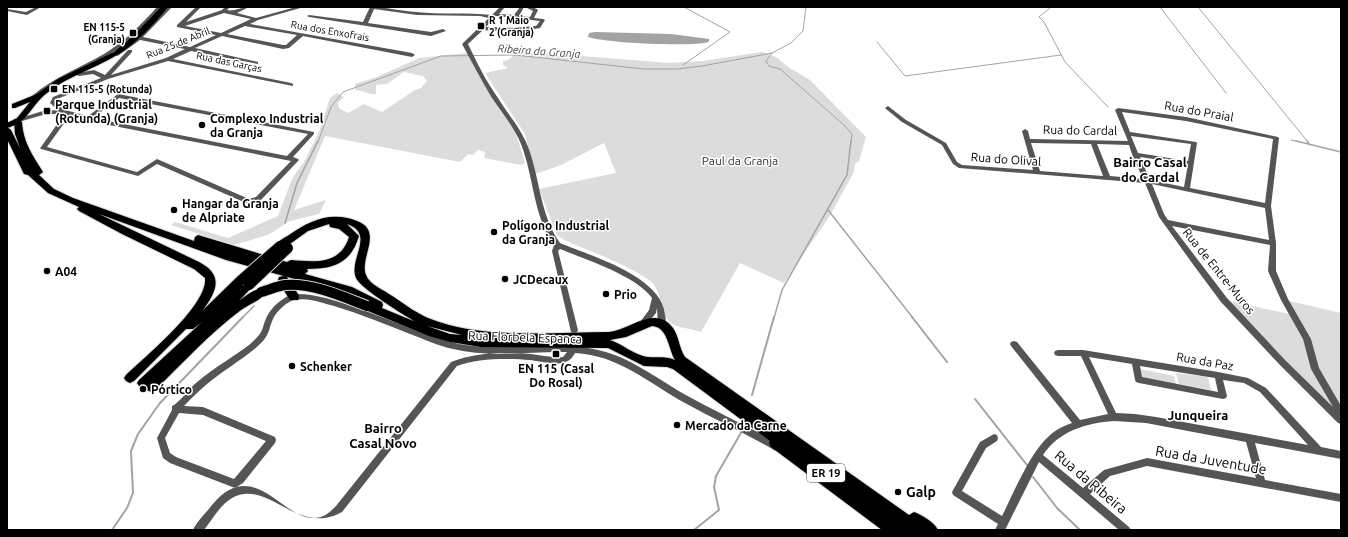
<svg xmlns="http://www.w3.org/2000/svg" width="1348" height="537" font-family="Ubuntu,sans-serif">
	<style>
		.green { fill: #dcdcdc }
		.water { fill: #a3a3a3 }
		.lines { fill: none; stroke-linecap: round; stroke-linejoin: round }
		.stream-far2 { stroke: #a3a3a3; stroke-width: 1 }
		.stream-far1 { stroke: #a3a3a3; stroke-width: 1.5 }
		.stream { stroke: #a3a3a3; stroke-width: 2 }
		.major-casing { stroke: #dbdbdb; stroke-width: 2 }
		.highway-casing { stroke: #dbdbdb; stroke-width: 2 }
		.minor { fill: #555; fill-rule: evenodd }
		.major { fill: #000; fill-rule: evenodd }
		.highway { fill: #000; fill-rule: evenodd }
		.highway-bridge-casing { stroke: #dbdbdb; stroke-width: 12; stroke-linecap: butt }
		.highway-bridge { stroke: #000; stroke-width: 10 }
		.poi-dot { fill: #000; stroke: #fff; stroke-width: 1.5 }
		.labels { text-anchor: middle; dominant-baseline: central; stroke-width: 3; stroke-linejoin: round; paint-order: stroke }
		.far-poi-label { font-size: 10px; font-weight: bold; fill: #000; stroke: #fff; text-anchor: start }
		.far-street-label { font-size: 10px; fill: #000; stroke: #fff }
		.far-water-label { font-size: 11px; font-style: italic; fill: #444; stroke: #fff }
		.shield { fill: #fff; stroke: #4c4c4c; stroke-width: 1 }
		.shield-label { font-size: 11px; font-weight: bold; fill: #000 }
		.poi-label { font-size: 12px; font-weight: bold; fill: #000; stroke: #fff; text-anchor: start }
		.street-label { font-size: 12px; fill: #000; stroke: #fff }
		.park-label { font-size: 12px; fill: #333; stroke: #fff }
		.neighbourhood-label { font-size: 13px; font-weight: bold; fill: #000; stroke: #fff }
		.near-street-label { font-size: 14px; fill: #000; stroke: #fff }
		.near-poi-label { font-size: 14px; font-weight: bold; fill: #000; stroke: #fff; text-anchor: start }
	</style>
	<rect width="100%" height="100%" fill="#fff"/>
	<path class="green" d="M518 51 669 63 703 61 762 52 776 57 788 67 810 80 866 137 859 161 855 164 854 172 829 217 784 283 740 263 701 332C692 329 682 328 674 325 658 317 664 292 650 281 629 265 589 251 564 240L557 235 539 189 616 173 604 143 561 165 535 174 525 134 485 73 508 68 503 65V61L508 60Z
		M467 53 495 103 515 130 525 163 521 165 484 158 485 152 478 150 473 155 468 154 460 162 325 136 294 210 326 200 319 214 290 221 268 235 234 245 171 225 175 222 228 238 278 216 292 179 305 160 319 132 330 98 337 93 344 97 338 103 339 108 348 113 364 104 382 112 415 90 421 88 427 81 423 76 404 72 387 84 376 85V94C368 95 363 90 355 90V84L377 77 419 58Z
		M1224 300 1294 315 1285 300 1341 313V420Z
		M1140 369 1174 376 1176 385 1142 378Z
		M1176 373 1208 377 1211 390 1179 384Z"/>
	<path class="water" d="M595 32 671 34 709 39V42C691 47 605 43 588 37L589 33Z"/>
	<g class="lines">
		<path class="stream-far2" d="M1051 7 1039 17 1044 22 1065 62 1108 107
			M1160 7 1226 93
			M1198 7 1308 142
			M877 42 905 76 1061 55
			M772 53 766 61 769 66 780 69 844 125 852 134 851 142
			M683 65 730 32 684 7
			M1291 140 1300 142
			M318 142 331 107 343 92 441 56 515 55 644 69H677L702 66 772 53 791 43 803 31 806 7"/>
		<path class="stream-far1" d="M1296 141 1341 152
			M1307 141 1310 145
			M828 210 913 318
			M285 223 297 183 318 141
			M242 318 254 306
			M774 318 782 290 847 175 851 141"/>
		<path class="stream" d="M912 317 947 362
			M752 395 774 317
			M975 399 1027 465
			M1033 477 1057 508 1080 530
			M112 530 127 508 133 493 131 451 138 434 160 403 243 317
			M694 530 719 510 714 487 716 476 742 431"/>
		<g class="major-casing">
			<path id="major" d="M161 7H168C154 24 136 44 117 55 94 69 68 76 47 93 31 105 29 122 7 128V123L17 118 30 102 15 108H12V104L37 94 58 79 114 52 133 36Z"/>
		</g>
		<g class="highway-casing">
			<path id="highway" d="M18 119 22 122C23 142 33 156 43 172L39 175 54 189 73 198 194 241 195 237 198 235 287 262 291 260C316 262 340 265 349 237L339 229 330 227 329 224 308 231 283 249H277L275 246C278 241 284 238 289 235 310 220 332 211 357 221 384 231 359 258 366 275 369 284 382 289 389 294 402 302 414 312 428 318 482 340 552 332 609 332 630 330 655 304 673 328 679 336 679 348 685 357L909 515 914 512C922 515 934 522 938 530H882L771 447 769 443 770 441 673 369 667 367 644 366 608 348 481 347 450 342 429 336 363 309 362 306 364 303 345 293 226 260 99 214 199 262C224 275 217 291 203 310L236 278H244L245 281 241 286 249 281 253 282 254 285 239 301C245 296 256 287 265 289L266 292C262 300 248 305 241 310 210 333 183 363 155 390L151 392 147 390 145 387 139 386 137 383 139 380 202 322 193 329H186L134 381 130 383 126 381 124 378 126 375C146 356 208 305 205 278L194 269 122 234 79 211 77 209 79 207 48 193 28 175 24 174 7 139V127L11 130 20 148 15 134 14 122ZM347 224C376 234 348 259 356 278 360 288 405 316 416 322L382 308 383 305 382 302 352 287 305 274 308 271 307 269C334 269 351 263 359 236ZM427 326 462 335 450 334ZM652 326C668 327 668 348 675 360 664 355 653 359 643 356 632 353 622 344 610 340L626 337Z
				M283 276 287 277 298 294 299 297 298 300H290L279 283 278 280 279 277Z"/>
		</g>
		<path class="minor" d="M36 7H41L27 15 7 11V9L26 12Z
			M157 7H162C147 26 129 43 107 56 83 70 57 79 36 98H32V96C54 77 80 68 104 54 125 41 141 25 157 7Z
			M167 7H172L143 37 190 47 216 35 177 27V25L196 7H201L186 22 222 10 225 7H230L227 10C234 12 241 7 249 7L237 13 256 18 296 7H304L258 20 250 24 412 53 415 55 412 57 303 36 289 48 283 49 222 36 195 48 258 62V64L191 51 173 59 291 83 293 84V86L168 61 108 79 57 99 56 103 65 110 88 116 118 94 314 132V134L293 157 298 159 299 160 298 161 260 201C256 202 250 204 246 203L157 164 138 176 41 149 40 148 41 147 65 113 43 115 22 121 19 119 20 118 43 111 58 110 50 103 53 97 101 78 93 74 79 76 77 75V73L94 70 105 75 128 50H132V52L111 75 166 58 185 49 140 40 119 55 117 56 114 54 140 35ZM224 13 251 19 221 33 185 26ZM245 26 297 35 286 45H283L227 34ZM119 98 308 134 287 156 93 118ZM70 115 99 123 291 161 256 197 249 199 157 159 137 172 47 147Z
			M370 7C386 7 401 11 416 12 441 15 467 12 492 15L500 7H505L499 14 514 15 520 7H524L519 16 530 17 533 11 525 7C529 7 535 7 538 10L534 18 543 19 545 20 540 28 514 32 483 30 468 44C477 63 486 81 498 98 507 113 519 126 526 142 540 174 539 214 560 243 591 256 662 276 665 315 666 319 666 323 665 327L662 328 659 327 658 325 657 308 656 313 647 324H641L640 322 649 310 652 298C637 276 584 259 560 249L558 251 578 330 577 332 574 333 571 332 552 251 554 245C533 216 534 177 521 144 514 127 502 113 492 98 481 80 472 62 462 44L489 18 480 16 417 15 374 9 368 23 431 32 443 29 446 31 431 36 309 17 307 16 309 15 363 22ZM496 16 540 21 536 26 514 28 486 27Z
			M888 106 906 120 946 143 957 162 962 165 1033 170 1022 131 1025 129 1028 131 1030 139 1128 141 1115 110 1118 108 1186 117 1278 137 1279 138 1271 206 1276 243V271L1288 299 1311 339 1319 368 1341 406V424L1338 423 1279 364 1221 302 1192 263 1159 217 1145 183 959 168 953 164 942 145 902 122 886 109 885 108ZM1122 112 1186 121 1273 139 1265 203 1190 188 1197 143 1196 142 1130 132ZM1131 136 1191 144 1188 161 1138 153ZM1031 143 1091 144 1103 176 1040 171ZM1097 144 1129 145 1132 154 1143 179 1110 176ZM1140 157 1188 164 1184 187 1150 180ZM1152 184 1265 208 1269 240 1168 220 1164 214ZM1172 226 1270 245 1268 271 1281 300 1303 339 1311 369 1333 407 1285 360 1227 298Z
			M293 294C315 293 337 301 357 308 389 319 419 333 451 342 461 345 473 346 484 347 522 348 561 341 598 350 630 357 656 378 684 394 712 410 741 423 769 438L780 444 781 447 780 450 777 451 774 450C745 433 714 419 685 403 649 383 618 355 575 353 572 359 568 362 561 363 551 365 541 361 530 360 509 358 477 358 457 366L342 512C297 537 268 478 232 498 220 505 212 520 204 530H193C197 521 206 513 212 505 256 452 285 528 321 517 327 515 332 510 336 506L451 362C475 352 505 352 531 354 540 355 549 357 558 357H563L567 352C530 351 490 358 453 349 438 346 424 339 410 334 385 324 360 314 334 306 322 303 308 297 295 300 287 301 276 312 273 319 269 327 270 333 263 341 254 351 241 359 230 367 213 378 198 391 184 406L203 407 275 437 276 440 275 443 243 483 235 488 170 463 163 458 157 438 172 410V406C178 404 190 388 196 383 205 375 215 368 226 361 237 353 250 346 259 335 263 330 263 326 265 321 269 309 281 298 293 294ZM179 413 203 415 266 441 234 479 176 457 170 453 165 438Z
			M1014 341 1017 342 1080 420 1108 414 1081 356H1058L1055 355 1054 353 1055 351 1058 350H1083L1218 372 1248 378 1266 388 1321 447 1341 451V459L1255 443 1265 480 1341 494V502L1147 466 1110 476 1090 494 1129 527 1131 530H1119L1039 462 1005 530H995L998 524 953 495 952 492 980 442 994 434 997 435 998 438 997 441 986 448 962 491 1002 516C1013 494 1030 453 1048 437 1055 430 1063 426 1072 423L1011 346 1010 344 1011 342ZM1089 357 1132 364 1135 380 1136 382 1139 383 1223 399 1226 398 1227 396 1223 380 1244 383 1260 392 1308 445 1156 417 1135 414 1116 413ZM1140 366 1215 378 1218 392 1142 377ZM1114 421 1146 423 1246 442 1256 478 1147 458 1104 470 1083 488 1043 455C1059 431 1086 423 1114 421Z"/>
		<use href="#major" class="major"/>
		<use href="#highway" class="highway"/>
		<g class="highway-bridge-casing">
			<path id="highway-bridge" d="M240 281 280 246
				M249 285 288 248
				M261 292C269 290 277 286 285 285 313 283 341 296 367 306"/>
		</g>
		<use href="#highway-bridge" class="highway-bridge"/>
	</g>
	<g class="poi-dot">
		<rect x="477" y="22" width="8" height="8" rx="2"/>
		<rect x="129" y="29" width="8" height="8" rx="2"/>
		<rect x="50" y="85" width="8" height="8" rx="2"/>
		<rect x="43" y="107" width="8" height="8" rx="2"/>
		<circle cx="202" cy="125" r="4"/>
		<circle cx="174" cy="210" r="4"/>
		<circle cx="494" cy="232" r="4"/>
		<circle cx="47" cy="271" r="4"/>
		<circle cx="505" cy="279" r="4"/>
		<circle cx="606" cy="294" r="4"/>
		<rect x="552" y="350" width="8" height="8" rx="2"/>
		<circle cx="292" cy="366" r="4"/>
		<circle cx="143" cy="389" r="4"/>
		<circle cx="677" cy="425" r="4"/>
		<circle cx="898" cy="492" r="4"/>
	</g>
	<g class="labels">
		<g class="far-poi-label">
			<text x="489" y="20">R 1 Maio<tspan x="489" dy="12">2 (Granja)</tspan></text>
			<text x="125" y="27" text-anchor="end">EN 115-5<tspan x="125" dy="12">(Granja)</tspan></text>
			<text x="62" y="89">EN 115-5 (Rotunda)</text>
		</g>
		<g class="far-street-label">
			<text transform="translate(330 31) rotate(10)">Rua dos Enxofrais</text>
			<text transform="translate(178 43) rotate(-22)">Rua 25 de Abril</text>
			<text transform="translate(229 62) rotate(12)">Rua das Garças</text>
		</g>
		<g class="far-water-label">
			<text transform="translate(539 51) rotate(4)">Ribeira da Granja</text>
		</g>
		<rect class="shield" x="807" y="464" width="38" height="18" rx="3"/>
		<g class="shield-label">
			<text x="826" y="473">ER 19</text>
		</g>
		<g class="poi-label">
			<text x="55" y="104">Parque Industrial<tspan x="55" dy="14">(Rotunda) (Granja)</tspan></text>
			<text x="210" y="118">Complexo Industrial<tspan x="210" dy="14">da Granja</tspan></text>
			<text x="182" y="203">Hangar da Granja<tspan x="182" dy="14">de Alpriate</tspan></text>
			<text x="502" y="225">Polígono Industrial<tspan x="502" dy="14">da Granja</tspan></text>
			<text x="55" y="271">A04</text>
			<text x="513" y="279">JCDecaux</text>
			<text x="614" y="294">Prio</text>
			<text x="300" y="366">Schenker</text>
			<text x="556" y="368" text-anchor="middle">EN 115 (Casal<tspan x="556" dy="14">Do Rosal)</tspan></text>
			<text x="151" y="389">Pórtico</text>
			<text x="685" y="425">Mercado da Carne</text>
		</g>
		<g class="street-label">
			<text transform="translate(1199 111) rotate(10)">Rua do Praial</text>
			<text transform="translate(1080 130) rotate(1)">Rua do Cardal</text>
			<text transform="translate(1006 159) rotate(4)">Rua do Olival</text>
			<text transform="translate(1219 271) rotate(51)">Rua de Entre-Muros</text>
			<text transform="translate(525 337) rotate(2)">Rua Florbela Espanca</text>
			<text transform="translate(1205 361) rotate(10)">Rua da Paz</text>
		</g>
		<g class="park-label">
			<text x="740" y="160">Paul da Granja</text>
		</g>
		<g class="neighbourhood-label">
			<text x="1150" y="162">Bairro Casal<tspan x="1150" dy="15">do Cardal</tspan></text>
			<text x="1198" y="415">Junqueira</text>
			<text x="383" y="428">Bairro<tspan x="383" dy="15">Casal Novo</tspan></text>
		</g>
		<g class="near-street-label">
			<text transform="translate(1211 460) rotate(10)">Rua da Juventude</text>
			<text transform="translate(1091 482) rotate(40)">Rua da Ribeira</text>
		</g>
		<g class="near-poi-label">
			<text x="906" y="492">Galp</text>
		</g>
	</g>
	<rect width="1348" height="537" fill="none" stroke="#000000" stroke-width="16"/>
</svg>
